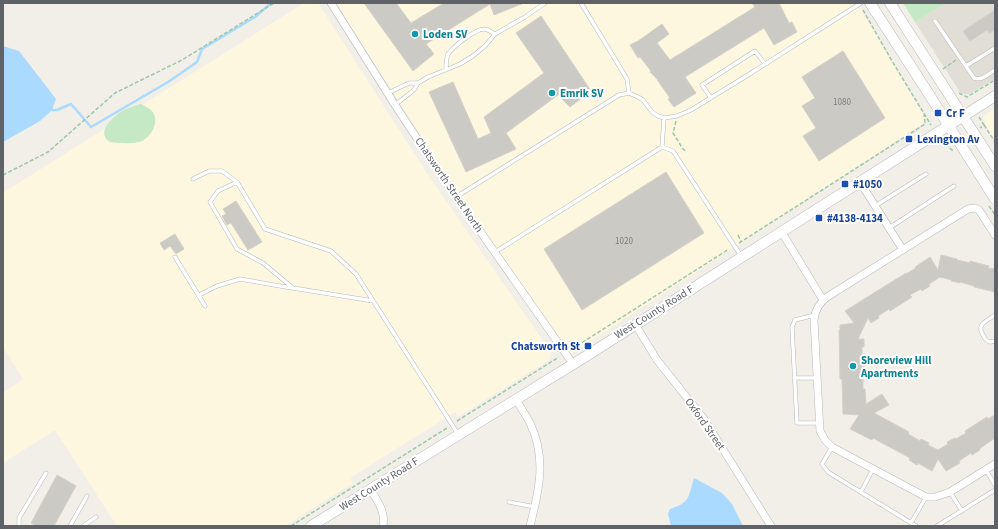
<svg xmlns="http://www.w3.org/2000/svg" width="998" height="529" font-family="'Source Sans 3',sans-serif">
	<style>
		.commercial { fill: #fef7e0 }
		.education { fill: #e1ded6 }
		.green { fill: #c5e8c5 }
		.water { fill: #aadaff }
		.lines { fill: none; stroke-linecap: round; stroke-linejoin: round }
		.stream { stroke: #aadaff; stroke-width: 2.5 }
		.building { fill: #cccac5; stroke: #d6d1c6 }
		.lane-casing { stroke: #b5b8bc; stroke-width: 4.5 }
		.street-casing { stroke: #b5b8bc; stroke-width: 8 }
		.secondary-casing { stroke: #b6babf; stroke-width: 11 }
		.path { stroke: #9cc7a9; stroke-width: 1.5; stroke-dasharray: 4 2; stroke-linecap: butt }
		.lane { stroke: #fff; stroke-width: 3.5 }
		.street { stroke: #fff; stroke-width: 7 }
		.secondary { stroke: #fff; stroke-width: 10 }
		.culture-dot { fill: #0f9aa8; stroke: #fff; stroke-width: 1.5 }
		.transit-dot { fill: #1a4fb4; stroke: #fff; stroke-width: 1.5 }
		.labels { text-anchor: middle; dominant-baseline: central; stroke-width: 4; stroke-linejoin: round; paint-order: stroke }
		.number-label { font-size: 9px; fill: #7a7d7f }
		.culture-label { font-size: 11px; font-weight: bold; fill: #0d838f; stroke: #fff; text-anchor: start }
		.transit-label { font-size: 11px; font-weight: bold; fill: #164399; stroke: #fff; text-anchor: start }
		.street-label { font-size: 11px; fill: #5f6368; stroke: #fff }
	</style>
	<rect width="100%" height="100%" fill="#f1efe8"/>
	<path class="commercial" d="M304 3H318L426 172 551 352 549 360 458 417 455 412 447 417 350 478 353 483 285 526H117L55 430 3 463V393L23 379 3 347V193Z
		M336 3H857L927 121 571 354 477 220 435 158Z
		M995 108V139L986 125 983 118 985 115Z"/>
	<path class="education" d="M946 3H995V79L969 94H964L960 92 915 22Z"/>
	<path class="green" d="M903 3H946L915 22Z
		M141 104C145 106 150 109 152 111 161 121 150 140 139 142 130 144 119 143 110 142 93 132 118 111 129 108 133 106 137 105 141 104Z"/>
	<path class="water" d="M3 46 19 51 56 99 52 110 40 121 3 142Z
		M694 478 722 493 732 504 743 526H671L668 514 670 509C691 502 688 497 694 478Z"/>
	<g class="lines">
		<path class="stream" d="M52 110H57L71 104 91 127 168 82 197 62 202 49 255 17 271 3"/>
	</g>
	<path class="building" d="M364 3H396L411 23 444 3H524L494 15 490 4 426 44 434 54 413 71Z
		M752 3H779L789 23 792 22 797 32 774 45 764 28 685 77 696 93 674 107 668 99 670 98 656 78 650 72 651 71 640 57 638 58 630 45 638 41 662 24 669 34 657 43 670 60 755 7Z
		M995 10V30L989 33 987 30 970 41 963 31Z
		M541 16 591 91 570 107 558 95 506 133 516 149 466 172 429 92 453 82 478 139 491 133 484 117 544 73 516 33Z
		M843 51 885 118 819 161 803 136 816 128 802 106 815 98 802 77Z
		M666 172 704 233 582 310 544 249Z
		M236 201 262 242 248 250 231 223 227 225 222 216 226 214 223 209Z
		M175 234 184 249 176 254 170 246 164 250 160 243Z
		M941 255 957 259V260L970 263V261L989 266 988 268 995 269V292L974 287V286L960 282V283L951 281 952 280 940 277 929 284 930 286 922 291 921 289 910 295 912 297 890 311 889 309 878 316 879 318 871 323 868 318 858 339H864V347H862V362H864L865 377H863V389H865L866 404 882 394 889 405 874 413 909 432 908 434 920 441 921 439 929 443 928 445 938 450 948 444 947 442 955 438 956 439 966 433 965 431 987 417 988 419 995 415V438L979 449 980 450 972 455 971 453 959 461 960 463 946 471 938 459 932 471 918 463 917 465 909 460 910 458 873 438 872 440 850 429 859 415 843 414 842 379H840L839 330H840V325L854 323 845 311 906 273V274L916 268 915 267 930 257 938 270Z
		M57 475 76 486 54 526H36L31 523Z"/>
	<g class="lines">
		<g class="lane-casing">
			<path id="lane" d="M935 21 974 78C982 81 988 74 995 70
				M966 66 995 48
				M446 70C446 65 446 59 448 54 453 47 475 29 484 29 488 29 491 32 495 34
				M388 93 409 83H418
				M711 98 702 85 755 51 765 64
				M395 105 414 90 418 83 428 77 460 64 473 56 485 46 495 34 525 17 545 3
				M664 118 677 116 691 110 748 75 861 3
				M662 147 673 151 741 256
				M193 179 209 171H222L237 182 265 229 331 251 356 274 458 434
				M237 182 218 191 210 202 237 249 263 263 293 288 373 301
				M456 197 619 95 629 93
				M875 206 926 174
				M889 228 954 186
				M495 252 662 147 664 118 658 116 652 112 643 100 638 97 629 93 627 79 581 3
				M175 257 205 306
				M199 295 217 286 240 279 292 288
				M815 315 795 320 792 327 797 423H819
				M995 315C987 321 976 324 983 335 985 339 986 341 990 342L995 341
				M794 378H817
				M832 447 822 464 828 472 916 526
				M986 470 995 485
				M861 492 873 469
				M950 492 962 511
				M509 502 535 507
				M911 523 926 497
				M19 526V518L46 473
				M70 526 87 496
				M83 526 96 517
				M937 526 995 490"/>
		</g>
		<g class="street-casing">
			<path id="street" d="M331 3 395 105 447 184 573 364
				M860 182 903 250
				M781 231 823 300
				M995 235 979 210 975 208 968 209 827 297C819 303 815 310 814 320L820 431 825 440 832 447 926 497H935L950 492 995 464
				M635 324 657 360 704 419 771 526
				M516 399C520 407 526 415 530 423 547 458 539 491 530 526
				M370 489C377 501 386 511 383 526"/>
		</g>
		<g class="secondary-casing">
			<path id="secondary" d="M870 3 925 88 995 199
				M890 3 995 166
				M311 526 588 355 995 96"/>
		</g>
		<path class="path" d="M863 10 892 61 931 125
			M943 69 956 60
			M959 93 967 97 995 80
			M979 117 984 125 980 128
			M676 121 673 133 683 149 687 152
			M984 125 995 142
			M941 140 953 151
			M3 175 48 152 115 93 182 60 274 3
			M989 206 995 215
			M738 235 741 241
			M739 243 830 185 925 124 924 114
			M572 349 729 249
			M457 421 559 357
			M291 526 447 428"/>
		<use href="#lane" class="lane"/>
		<use href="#street" class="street"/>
		<use href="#secondary" class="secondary"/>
	</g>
	<g class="culture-dot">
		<circle cx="415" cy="34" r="4"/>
		<circle cx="552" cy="93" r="4"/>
		<circle cx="853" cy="366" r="4"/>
	</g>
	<g class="transit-dot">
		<rect x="934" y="109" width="8" height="8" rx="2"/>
		<rect x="905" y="135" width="8" height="8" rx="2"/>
		<rect x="841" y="180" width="8" height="8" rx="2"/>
		<rect x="815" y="214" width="8" height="8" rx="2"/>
		<rect x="584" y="342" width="8" height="8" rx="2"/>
	</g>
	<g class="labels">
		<g class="number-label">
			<text x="842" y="102">1080</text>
			<text x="624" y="241">1020</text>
		</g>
		<g class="culture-label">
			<text x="423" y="34">Loden SV</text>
			<text x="560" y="93">Emrik SV</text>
			<text x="861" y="360">Shoreview Hill<tspan x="861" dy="13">Apartments</tspan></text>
		</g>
		<g class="transit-label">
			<text x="946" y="113">Cr F</text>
			<text x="917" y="139">Lexington Av</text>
			<text x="853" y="184">#1050</text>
			<text x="827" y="218">#4138-4134</text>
			<text x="580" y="346" text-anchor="end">Chatsworth St</text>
		</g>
		<g class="street-label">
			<text transform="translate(449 185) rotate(56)">Chatsworth Street North</text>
			<text transform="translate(654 312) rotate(-32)">West County Road F</text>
			<text transform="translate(705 424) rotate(55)">Oxford Street</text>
			<text transform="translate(379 484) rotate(-32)">West County Road F</text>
		</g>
	</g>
	<rect width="998" height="529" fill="none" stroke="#5f6368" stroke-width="8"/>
</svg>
